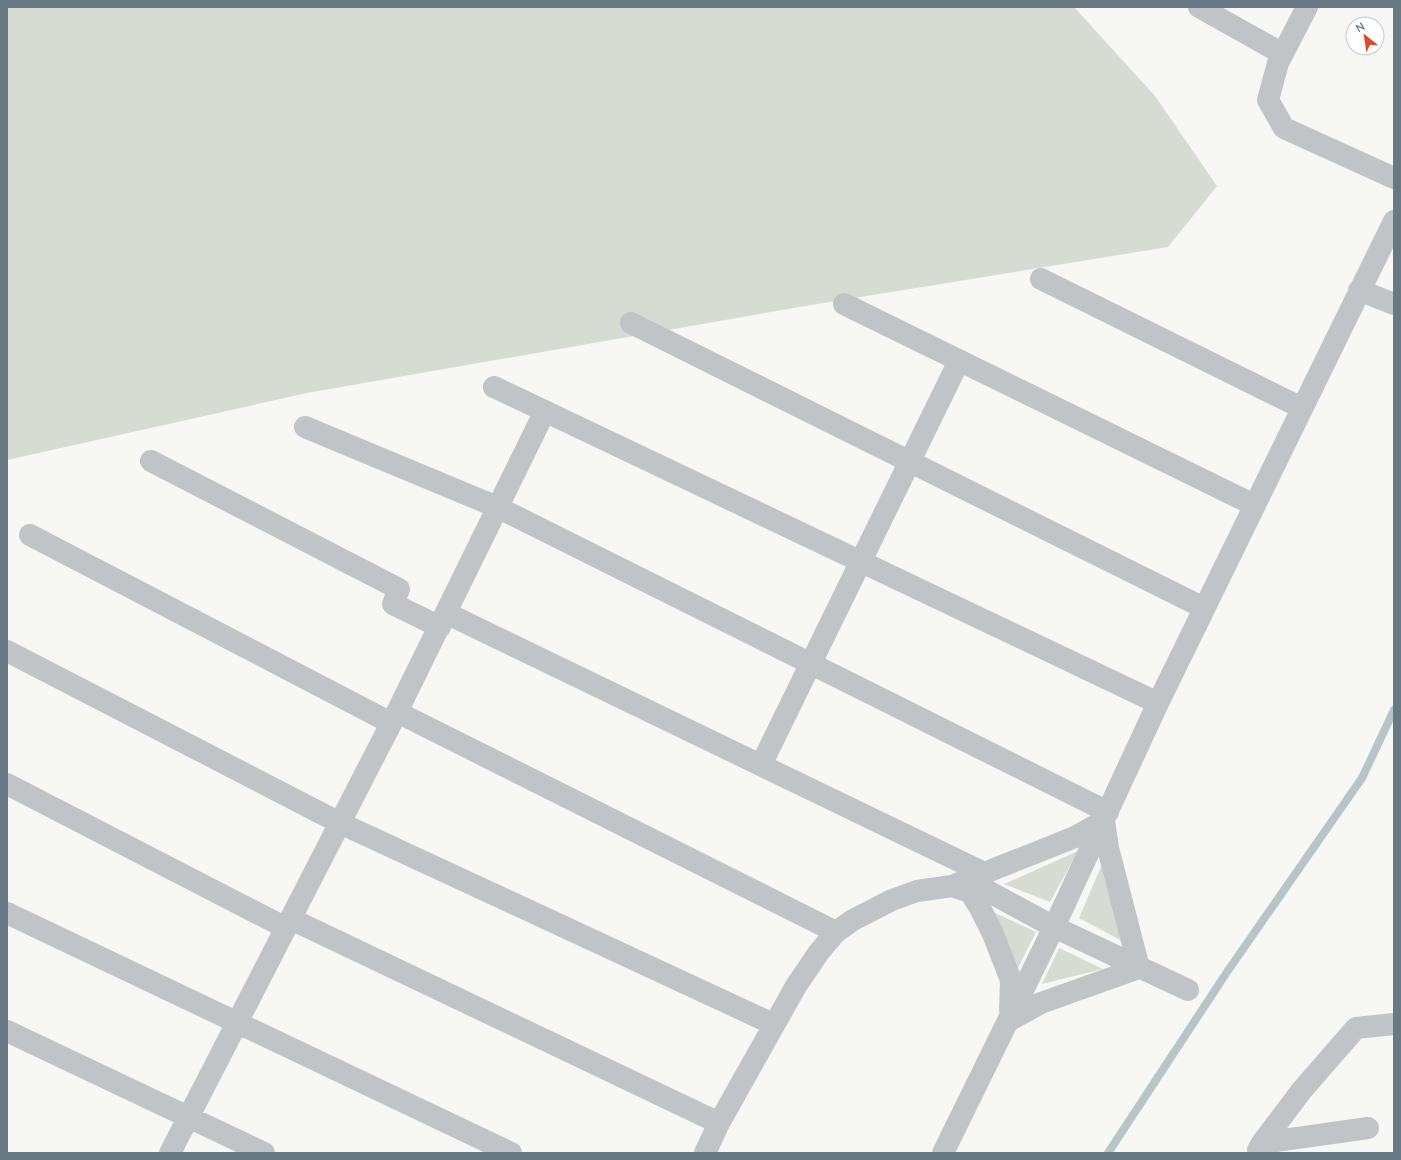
<svg xmlns="http://www.w3.org/2000/svg" width="1401" height="1160" font-family="'Nunito Sans',sans-serif">
	<style>
		.green { fill: #d7dcd3 }
		.lines { fill: none; stroke-linecap: round; stroke-linejoin: round }
		.stream { stroke: #b7c5c8; stroke-width: 8 }
		.street { stroke: #c0c4c7; stroke-width: 22 }
	</style>
	<rect width="100%" height="100%" fill="#f7f7f4"/>
	<path class="green" d="M7 7H1074L1155 96 1217 186 1168 247 805 306 307 393 7 460Z
		M1078 851 1050 902 1004 884Z
		M1102 864 1124 942 1079 918Z
		M991 911 1036 932 1017 970Z
		M1059 948 1103 969 1042 984Z"/>
	<g class="lines">
		<path class="stream" d="M1108 1153 1227 972 1362 778 1394 710"/>
		<path class="street" d="M1199 7 1283 54
			M1307 7 1278 63 1268 100 1284 128 1394 178
			M1041 279 1302 408
			M1359 290 1394 304
			M844 304 1254 505
			M631 323 1204 608
			M494 387 1158 703
			M305 427 497 507 1108 812
			M151 461 399 589 393 604 440 627
			M30 535 391 723
			M446 613 984 873
			M7 651 340 823 773 1024
			M397 712 836 932
			M761 765 959 361
			M7 784 286 928
			M955 886 984 889 1054 927 1188 990
			M955 887 970 892 980 908 993 934 1011 980 1010 1010
			M7 913 511 1153
			M291 919 719 1123
			M1010 1020 1041 1003 1139 968
			M7 1031 264 1153
			M1262 1143 1302 1090 1356 1028 1394 1024
			M1258 1150 1262 1143 1368 1128
			M170 1153 397 712 545 411
			M705 1153 719 1123 796 986 819 952 836 932 853 920 892 900 917 891 952 886 1075 837 1104 821 1108 848 1139 968
			M943 1153 1054 927 1158 703 1394 221"/>
	</g>
	<rect width="1401" height="1160" fill="none" stroke="#667984" stroke-width="16"/>
	<g transform="translate(1365 36) rotate(330)"><circle r="19" fill="#ffffff" stroke="#c2c9ce"/>
	<path d="M0-3L7 15L0 10L-7 15Z" fill="#e0482a"/>
	<text y="-6" font-size="11" font-weight="bold" text-anchor="middle" fill="#667984">N</text>
	</g>
</svg>
